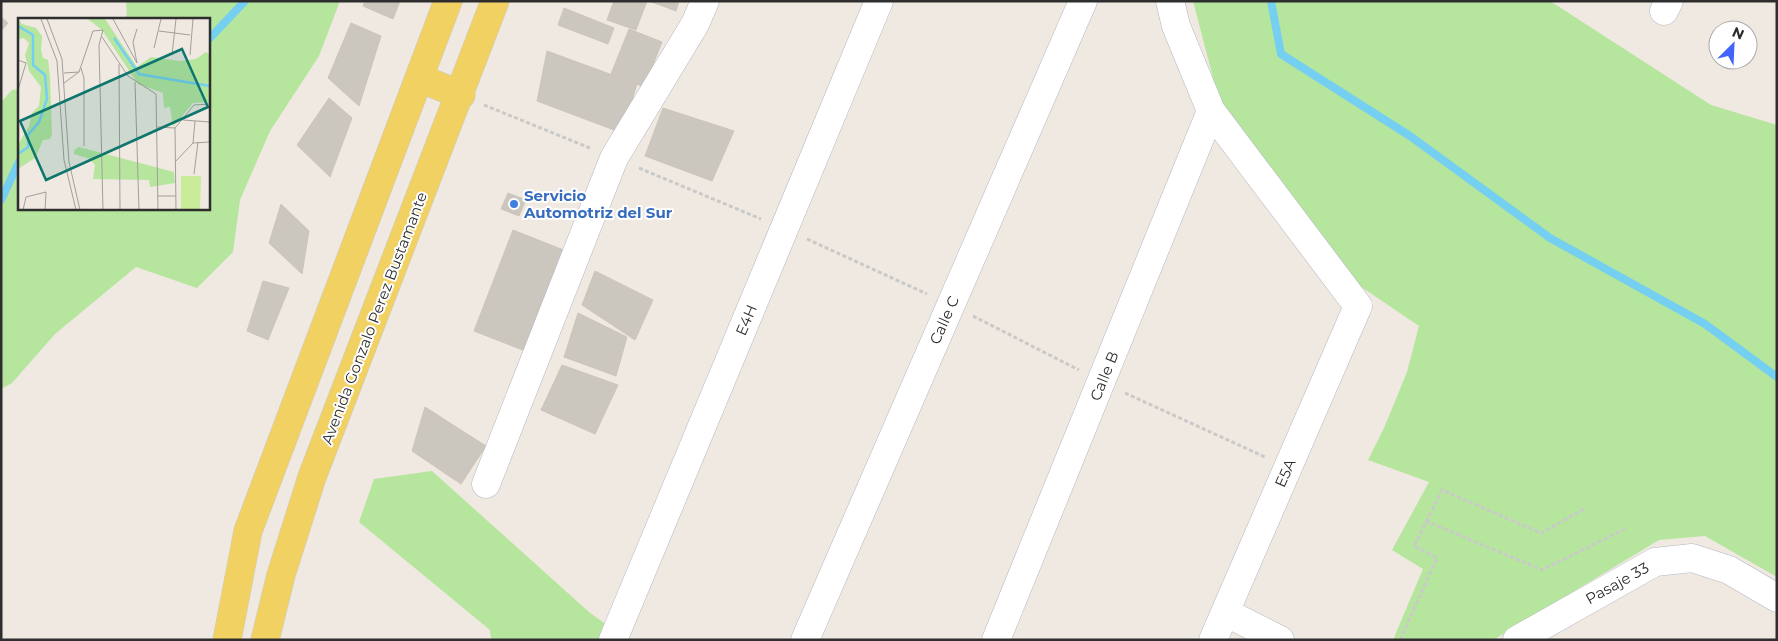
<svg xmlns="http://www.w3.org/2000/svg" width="1778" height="641" font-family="Montserrat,sans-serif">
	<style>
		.green { fill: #b6e59e }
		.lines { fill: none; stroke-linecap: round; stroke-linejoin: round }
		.stream { stroke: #75cff0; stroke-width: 8 }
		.building { fill: #cbc7bf; stroke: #cbc5ba }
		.street-casing { stroke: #b4b7c1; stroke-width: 29 }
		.primary-casing { stroke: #c9c9c9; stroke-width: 29 }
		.path { stroke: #c9c9c9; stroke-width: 3; stroke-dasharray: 4 2.5; stroke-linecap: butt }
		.street { stroke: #fff; stroke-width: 28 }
		.primary { stroke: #f2d163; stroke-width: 28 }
		.shop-dot { fill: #3f7fe0; stroke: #fff; stroke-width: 2 }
		.labels { text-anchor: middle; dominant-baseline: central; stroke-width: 4; stroke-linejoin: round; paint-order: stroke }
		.shop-label { font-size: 15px; font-weight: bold; fill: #366cbe; stroke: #fff; text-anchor: start }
		.street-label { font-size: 15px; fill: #2e2e2e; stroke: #fff }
		.inset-river { fill: none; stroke: #75cff0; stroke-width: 2.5 }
		.inset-road { fill: none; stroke: #a29e99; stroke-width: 1 }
		.view { fill: #0f766e; fill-opacity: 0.15; stroke: #0f766e; stroke-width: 2.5 }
		.inset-edge { fill: none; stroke: #2e2e2e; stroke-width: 2.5 }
	</style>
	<rect width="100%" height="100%" fill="#efe9e1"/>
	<path class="green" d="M126 1H340L319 56 270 131 240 200 233 252 197 288 136 267 55 334 12 383 1 389V102L12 90 19 89V209H209V19H123L127 15Z
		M1193 1H1550L1711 105 1777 125V577L1705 536 1659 540 1493 640H1393L1423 569 1392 550 1429 482 1368 460 1384 428 1407 372 1419 326 1360 286 1228 135Z
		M432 471 589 612 627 640H491L490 630 359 522 374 479Z"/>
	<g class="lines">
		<path class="stream" d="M1271 1 1281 54 1410 136 1550 238 1705 324 1777 377
			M209 39 245 1
			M1 200 19 162"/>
	</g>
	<path class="building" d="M365 1H400L393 19 363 6Z
		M614 1H647L636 30 607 20Z
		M649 1H679L676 11Z
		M564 8 614 28 608 44 558 25Z
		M1 17 8 23 1 31Z
		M351 23 381 36 359 106 328 78Z
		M629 29 662 42 644 87 611 74Z
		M547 51 637 84 622 133 537 101Z
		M329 98 352 118 330 177 297 145Z
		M663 108 734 131 712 181 645 156Z
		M508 193 526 200 519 216 501 209Z
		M281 204 309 231 302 274 269 243Z
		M513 230 576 255 533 354 474 331Z
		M595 271 653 300 635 340 582 305Z
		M263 281 289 288 268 340 247 331Z
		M578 313 627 337 616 376 564 357Z
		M562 365 618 385 595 434 541 410Z
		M425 407 486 446 461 484 412 451Z"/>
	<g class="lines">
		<g class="street-casing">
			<path id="street" d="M1170 1 1176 26 1211 111 1358 306 1213 640
				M1664 11 1669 1
				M486 484 614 158 695 24 705 1
				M1225 612 1280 640
				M613 640 879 1
				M805 640 1083 1
				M996 640 1211 111
				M1517 640 1655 562 1692 558 1729 570 1777 598"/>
		</g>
		<g class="primary-casing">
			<path id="primary" d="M419 78 461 95
				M227 640 248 531 448 1
				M265 640 281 575 312 477 495 1"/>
		</g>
		<path class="path" d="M484 105 590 148
			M639 168 761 219
			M807 239 927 294
			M973 316 1079 370
			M1125 393 1265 457
			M1426 521 1542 570 1627 528
			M1400 640 1437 558 1414 546 1442 490 1541 533 1584 509"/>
		<use href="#street" class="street"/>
		<use href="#primary" class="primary"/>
	</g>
	<circle class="shop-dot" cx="514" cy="204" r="5"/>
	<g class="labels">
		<g class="shop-label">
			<text x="524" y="195">Servicio<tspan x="524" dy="17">Automotriz del Sur</tspan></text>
		</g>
		<g class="street-label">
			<text transform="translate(374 318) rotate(-69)">Avenida Gonzalo Perez Bustamante</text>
			<text transform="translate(746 320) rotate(-67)">E4H</text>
			<text transform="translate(944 320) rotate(-66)">Calle C</text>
			<text transform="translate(1104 376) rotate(-68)">Calle B</text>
			<text transform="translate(1285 473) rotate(-66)">E5A</text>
			<text transform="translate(1617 583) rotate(-29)">Pasaje 33</text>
		</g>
	</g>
	<g transform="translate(18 18)">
		<rect width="192" height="192" fill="#efe9e1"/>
		<path d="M0 1 4 6 18 10 24 18 23 32 25 40 30 42 32 59 34 117 32 121 25 122 17 140 0 151V127L11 108 14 95 21 88 23 69 11 53 7 37 11 25 6 20 0 21ZM70 1H87L119 49 133 39 162 43 178 41 188 34 192 37V84L175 85 155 109 152 89 146 90 145 75 120 66 84 12ZM61 129 156 154 157 165 132 169 131 162 75 161 77 147 72 141 56 136V132Z" fill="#b6e59e"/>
		<path d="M163 158H183L182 192H163Z" fill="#c9ec9a"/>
		<path class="inset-river" d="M0 8 15 17V47L27 57 29 81 21 104 10 117V129L0 136M96 20 121 56 192 68"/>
		<path class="inset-road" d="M23 1 39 43 46 142 58 192M29 1 44 41 51 144 62 192M95 1 119 45M85 12 81 27 85 192M141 13 172 17M84 19 110 58 138 76 140 192M136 30 143 1M154 37 158 1M172 37 175 1M0 42 8 45 0 72M119 45 115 24 119 11M101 46 102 192M63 50 66 60V128M46 55 61 54M117 64 121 192M46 65 61 54 75 13 85 12M165 102 192 104M139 109 157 110 176 87 192 86M157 110 158 192M175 125 177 103M157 144 175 125 192 124M176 156 180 124M139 178H158M5 192 8 179 28 174 27 192"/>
		<path class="view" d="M164 31 190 89 28 162 2 103Z"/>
		<rect width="192" height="192" class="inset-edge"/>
	</g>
	<rect width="1778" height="641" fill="none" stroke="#2e2e2e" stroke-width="5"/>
	<g transform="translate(1733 45) rotate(24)"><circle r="24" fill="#ffffff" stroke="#ababab"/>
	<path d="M0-4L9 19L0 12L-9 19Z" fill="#4264fb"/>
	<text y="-8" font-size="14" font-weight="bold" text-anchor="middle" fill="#2e2e2e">N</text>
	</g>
</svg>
